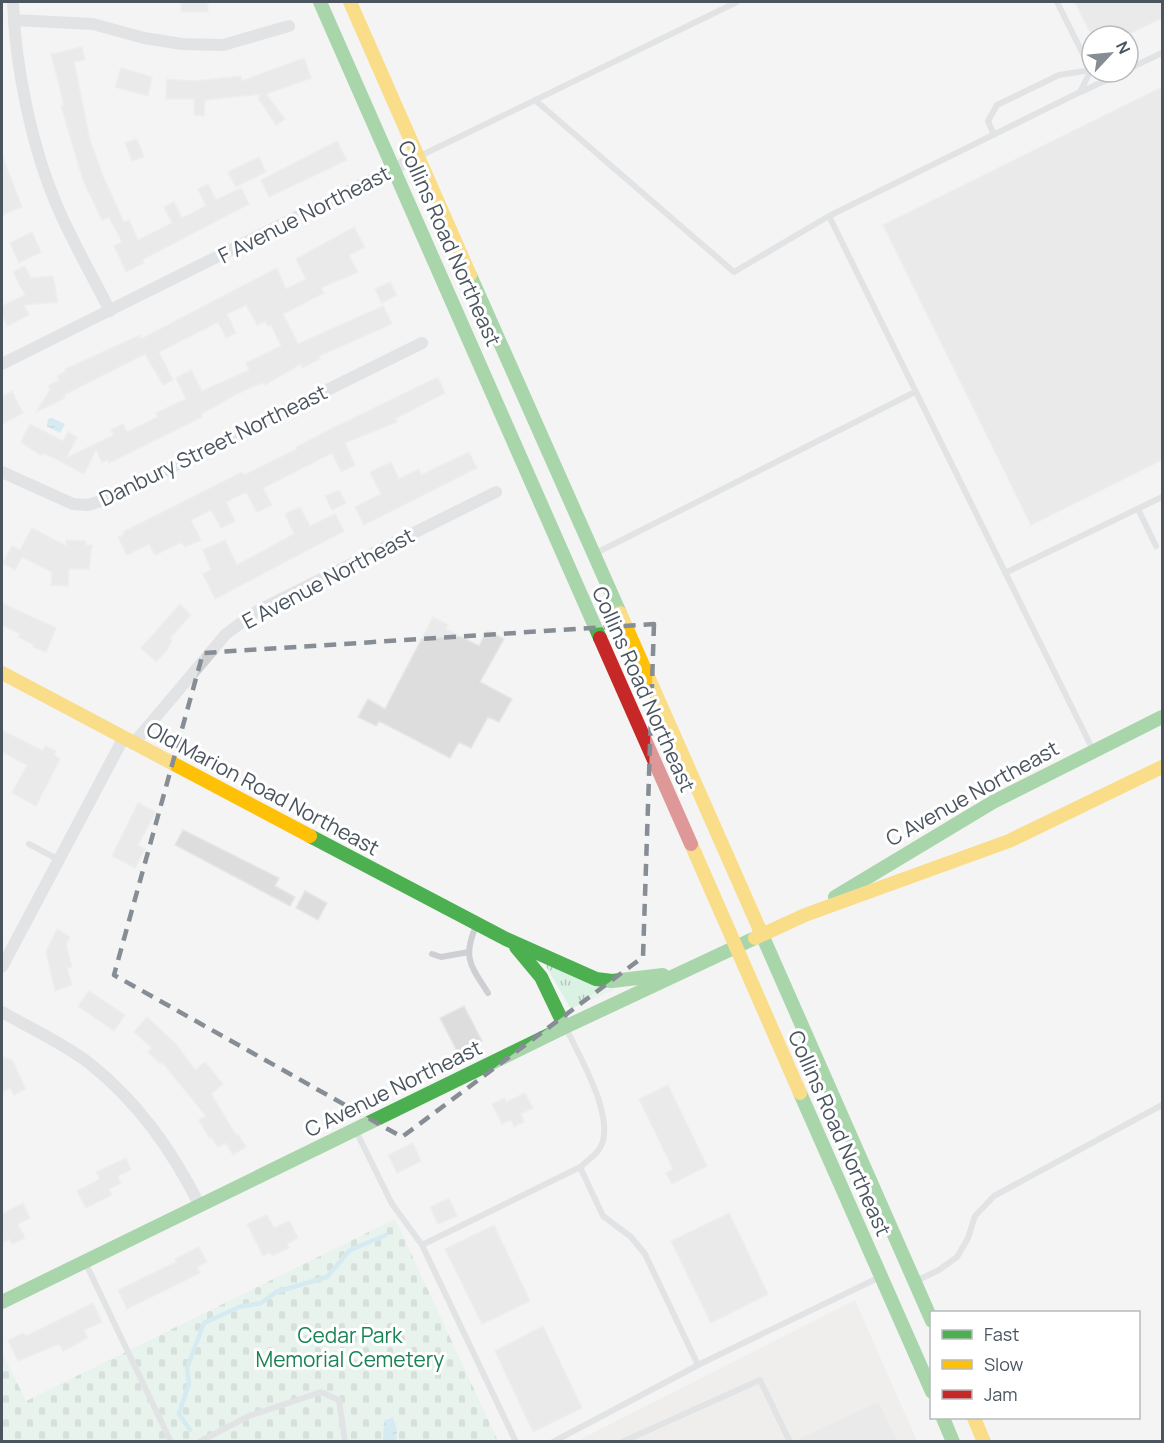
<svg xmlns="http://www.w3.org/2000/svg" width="1164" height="1443" font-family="Manrope,sans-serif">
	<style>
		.commercial { fill: #e8e7e2 }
		.grass { fill: url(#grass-tufts) }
		.cemetery { fill: url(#cemetery-stones) }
		.water { fill: url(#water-ripples) }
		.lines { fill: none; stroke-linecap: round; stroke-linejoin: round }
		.stream { stroke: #afdeee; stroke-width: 4.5 }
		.building { fill: #ddddde; stroke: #e5e6e7; stroke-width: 1.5 }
		.lane { stroke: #cdcfd2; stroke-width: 6 }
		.street { stroke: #cdcfd2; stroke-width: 12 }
		.fast { stroke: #4caf50; stroke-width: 14 }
		.slow { stroke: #ffc107; stroke-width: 14 }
		.jam { stroke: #c62828; stroke-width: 14 }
		.marked { fill: none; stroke: #868d94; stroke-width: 4.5; stroke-dasharray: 12 8; stroke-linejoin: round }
		.labels { text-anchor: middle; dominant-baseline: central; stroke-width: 6; stroke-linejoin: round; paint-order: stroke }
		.street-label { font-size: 21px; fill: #4b5560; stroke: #fff }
		.park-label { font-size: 21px; fill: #1a8354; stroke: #fff }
	</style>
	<defs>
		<pattern id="grass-tufts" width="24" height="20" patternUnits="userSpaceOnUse" patternTransform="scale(1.5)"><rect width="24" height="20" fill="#daf2e4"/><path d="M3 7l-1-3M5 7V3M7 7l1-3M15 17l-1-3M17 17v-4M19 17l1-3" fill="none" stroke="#b3c7bc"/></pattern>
		<pattern id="cemetery-stones" width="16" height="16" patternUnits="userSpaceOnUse" patternTransform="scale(1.5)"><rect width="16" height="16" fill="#daf2e4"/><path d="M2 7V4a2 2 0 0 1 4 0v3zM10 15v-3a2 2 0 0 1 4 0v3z" fill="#b3c7bc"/></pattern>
		<pattern id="water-ripples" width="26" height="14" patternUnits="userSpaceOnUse" patternTransform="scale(1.5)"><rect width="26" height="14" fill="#afdeee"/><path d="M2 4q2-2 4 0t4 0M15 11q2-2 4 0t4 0" fill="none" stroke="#90b7c4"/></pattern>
	</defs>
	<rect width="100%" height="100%" fill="#f4f4f4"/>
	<path class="commercial" d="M855 1300 917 1441 575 1442Z"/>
	<path class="grass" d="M543 961 612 988 614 990 571 1009Z"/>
	<path class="cemetery" d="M395 1219 498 1441H2V1352L26 1401Z"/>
	<path class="water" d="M52 418 65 424 60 433 47 426 48 419Z
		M393 1417 397 1430 396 1441H383L384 1421Z"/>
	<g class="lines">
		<path class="stream" d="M190 1430 179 1414 189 1383 187 1368 204 1323 239 1307 261 1303 276 1292 327 1277 350 1250 386 1235"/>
	</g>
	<path class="building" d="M181 2H208V12H181Z
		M1075 2H1162V18L1125 36H1092Z
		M82 47 85 60 74 62 90 140 103 176 124 222 129 220 138 240 172 223 164 207 174 202 182 218 206 206 198 189 208 184 216 200 241 188 249 204 142 260 144 263 126 272 114 246 122 242 109 217 102 220 83 180 61 106 64 105 51 54Z
		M304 58 311 78 266 94 285 119 276 125 258 98 261 94 205 100 204 116 194 115V99H166L167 79 193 81 241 76 242 81Z
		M121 68 152 77 148 96 115 87Z
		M1162 87V460L1031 525 883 225Z
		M137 139 144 157 132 161 125 143Z
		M337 141 347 160 269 197 261 180Z
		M2 155 22 207 2 215Z
		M259 157 266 172 236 187 228 172Z
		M354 227 365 247 349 255 358 272 321 288 324 293 283 314 298 344 383 306 392 324 319 356 320 359 302 368 301 364 265 385 264 383 257 385 237 394 201 414 202 417 109 463 108 460 102 462 96 450 84 474 50 456 43 453 42 456 21 442 30 424 63 441 68 432 77 437 66 458 114 435 111 430 123 424 127 432 158 417 156 413 186 399 176 378 191 370 202 391 249 370 246 363 281 346 271 325 268 326 265 321 257 325 246 305 227 314 236 333 226 338 218 322 159 352 173 380 163 385 145 354 64 395 65 398 36 412 50 390 48 386 59 380 57 376 66 371 65 369 140 335 141 339 277 268 286 289 306 279 296 259Z
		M32 232 41 252 19 263 10 243Z
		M25 266 31 278 53 276 58 302 24 305 29 315 7 326 2 314V306L25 295 13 272Z
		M390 282 397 295 382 303 375 289Z
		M438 377 445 393 395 419 397 422 345 443 355 465 341 472 332 453 263 488 272 505 257 512 246 492 226 502 235 521 221 528 211 510 191 520 201 540 185 547 182 542 155 555 149 544 127 555 118 537 124 535 123 532 242 472 244 475 297 449 296 447 331 429Z
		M12 391 23 413 2 424V397Z
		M469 452 477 468 364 525 355 507 381 494 370 472 391 462 399 479 419 469 421 475Z
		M339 490 346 503 332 510 325 496Z
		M300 507 310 526 335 514 344 531 215 599 203 574 211 570 203 550 225 540 237 565 294 534 285 514Z
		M32 528 66 546V540L86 541V545H92L89 569H69L68 586 51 585 52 572 22 557 15 570 3 563 12 546 20 550Z
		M2 603 56 628 46 652 33 647 34 645 18 637 20 634 2 625Z
		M180 604 191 615 170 638 172 640 167 650 156 662 141 648Z
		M433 617 448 625 446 629 479 646 487 630 504 639 480 682 512 699 499 722 488 717 471 748 459 742 450 758 379 721 376 726 358 717 368 699 385 709Z
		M2 730 43 751 45 746 56 751 54 755 60 759 36 806 12 793 27 765 2 752Z
		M138 803 156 812 138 845 145 849 135 868 112 856Z
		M183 830 279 878 275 886 295 897 290 906 175 845Z
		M305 891 327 903 318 920 296 908Z
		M57 929 70 937 66 944 72 967 67 968 72 985 55 991 46 952Z
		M89 991 125 1015 114 1031 78 1006Z
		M464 1006 482 1041 458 1053 440 1018Z
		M147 1017 177 1045 195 1070 205 1062 223 1084 211 1094 236 1135 238 1134 246 1147 233 1155 226 1143 218 1147 211 1137 209 1138 199 1120 206 1116 162 1062 160 1064 148 1052 152 1048 134 1032Z
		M2 1057 12 1060 26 1089 14 1095 10 1088 2 1092Z
		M668 1085 707 1166 672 1184 666 1173 673 1169 639 1099Z
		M525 1093 533 1108 521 1114 524 1122 514 1127 511 1120 502 1124 492 1104 504 1098 506 1102Z
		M413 1143 421 1161 397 1173 388 1155Z
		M126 1158 131 1170 118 1176 121 1183 109 1189 112 1195 86 1208 77 1191 100 1179 96 1172Z
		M449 1198 457 1216 438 1224 430 1207Z
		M23 1203 30 1218 18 1224 25 1238 12 1244 9 1239 2 1243V1214Z
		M729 1213 768 1294 711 1323 671 1241Z
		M267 1215 274 1228 289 1221 298 1238 287 1244 289 1248 272 1256 270 1252 263 1256 247 1224Z
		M494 1225 530 1301 482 1324 445 1249Z
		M199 1247 207 1262 197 1267 200 1273 127 1309 118 1290 176 1262 175 1259Z
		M93 1303 102 1322 84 1330 88 1338 63 1351 59 1344 18 1361 8 1340 23 1333 26 1336Z
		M543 1326 582 1408 533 1432 495 1351Z
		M879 1401 898 1442H795V1440Z"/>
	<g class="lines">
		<path class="lane" d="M1128 69 1162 53
			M1081 92 1123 72
			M535 100 734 272 829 216 1080 92 1091 70 1057 2
			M994 135 988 121 997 105 1059 75 1091 70
			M422 155 737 2
			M829 216 1093 750
			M1138 509 1156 546
			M598 552 915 392
			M1005 573 1162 497
			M29 844 59 860
			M476 926C462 958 471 966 488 993
			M432 954 441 957 469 952
			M356 1131 392 1204 422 1245 516 1442
			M580 1167 603 1216 631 1237 645 1254 698 1365
			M422 1245 580 1167C586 1162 596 1155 600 1148 617 1119 579 1056 566 1028
			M86 1264 171 1442
			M918 1280 939 1270 957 1257 968 1238 975 1216 994 1196 1162 1105
			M199 1442 249 1416 321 1392 339 1400 345 1442
			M553 1442 702 1363 878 1278
			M622 1442 760 1380 790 1442"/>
		<path class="street" d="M13 2C15 66 32 149 58 208 73 243 93 277 110 311
			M14 20 93 24 144 38 182 44 223 45 289 26
			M2 364 419 156
			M2 472 73 504 88 505 107 499 422 343
			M133 744 226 634 257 611 496 492
			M2 967 123 739
			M2 1012C30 1028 63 1043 89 1063 138 1102 172 1150 200 1206"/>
		<path class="fast" d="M320 2 600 638
			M470 275 620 613
			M310 836 506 939 596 979 612 981 663 975
			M835 897 993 802 1162 717
			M759 928 932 1321
			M516 947 541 977 565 1027
			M800 1093 932 1392
			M2 1302 565 1027 755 938
			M943 1418 953 1442"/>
		<path class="slow" d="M350 2 470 275
			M620 613 759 928
			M2 673 310 836
			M691 844 800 1093
			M755 938 805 915 1009 841 1162 767
			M974 1418 984 1442"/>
		<path class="jam" d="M600 638 691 844"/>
	</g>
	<path d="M0 0H1164V1443H0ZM654 624 643 957 402 1137 114 975 203 653Z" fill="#f4f4f4" fill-opacity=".55" fill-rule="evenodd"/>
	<path class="marked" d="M654 624 643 957 402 1137 114 975 203 653Z"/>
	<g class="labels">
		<g class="street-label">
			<text transform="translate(304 214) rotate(-27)">F Avenue Northeast</text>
			<text transform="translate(450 243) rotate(66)">Collins Road Northeast</text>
			<text transform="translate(213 445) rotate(-26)">Danbury Street Northeast</text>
			<text transform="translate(328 578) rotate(-28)">E Avenue Northeast</text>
			<text transform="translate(644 689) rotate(66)">Collins Road Northeast</text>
			<text transform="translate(263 788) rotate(28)">Old Marion Road Northeast</text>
			<text transform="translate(972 793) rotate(-29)">C Avenue Northeast</text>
			<text transform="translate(393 1088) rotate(-26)">C Avenue Northeast</text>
			<text transform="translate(840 1133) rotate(66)">Collins Road Northeast</text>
		</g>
		<g class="park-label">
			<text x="350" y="1335">Cedar Park<tspan x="350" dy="24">Memorial Cemetery</tspan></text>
		</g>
	</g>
	<rect width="1164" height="1443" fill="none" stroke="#4b5560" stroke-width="6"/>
	<rect x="930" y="1311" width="210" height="108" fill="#ffffff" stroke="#b7bbbf" stroke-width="1.5"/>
	<rect x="942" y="1330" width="30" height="9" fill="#4caf50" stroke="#b7bbbf" stroke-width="1.5"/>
	<text x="984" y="1341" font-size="18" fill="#4b5560">Fast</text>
	<rect x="942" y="1360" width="30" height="9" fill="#ffc107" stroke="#b7bbbf" stroke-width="1.5"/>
	<text x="984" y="1371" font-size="18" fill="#4b5560">Slow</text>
	<rect x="942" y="1390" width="30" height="9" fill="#c62828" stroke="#b7bbbf" stroke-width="1.5"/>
	<text x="984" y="1401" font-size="18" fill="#4b5560">Jam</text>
	<g transform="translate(1110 54) rotate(64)"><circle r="28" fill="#ffffff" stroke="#b7bbbf" stroke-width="1.5"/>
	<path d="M0-4.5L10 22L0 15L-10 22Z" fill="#868d94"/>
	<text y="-9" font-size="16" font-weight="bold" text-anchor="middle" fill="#4b5560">N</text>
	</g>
</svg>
